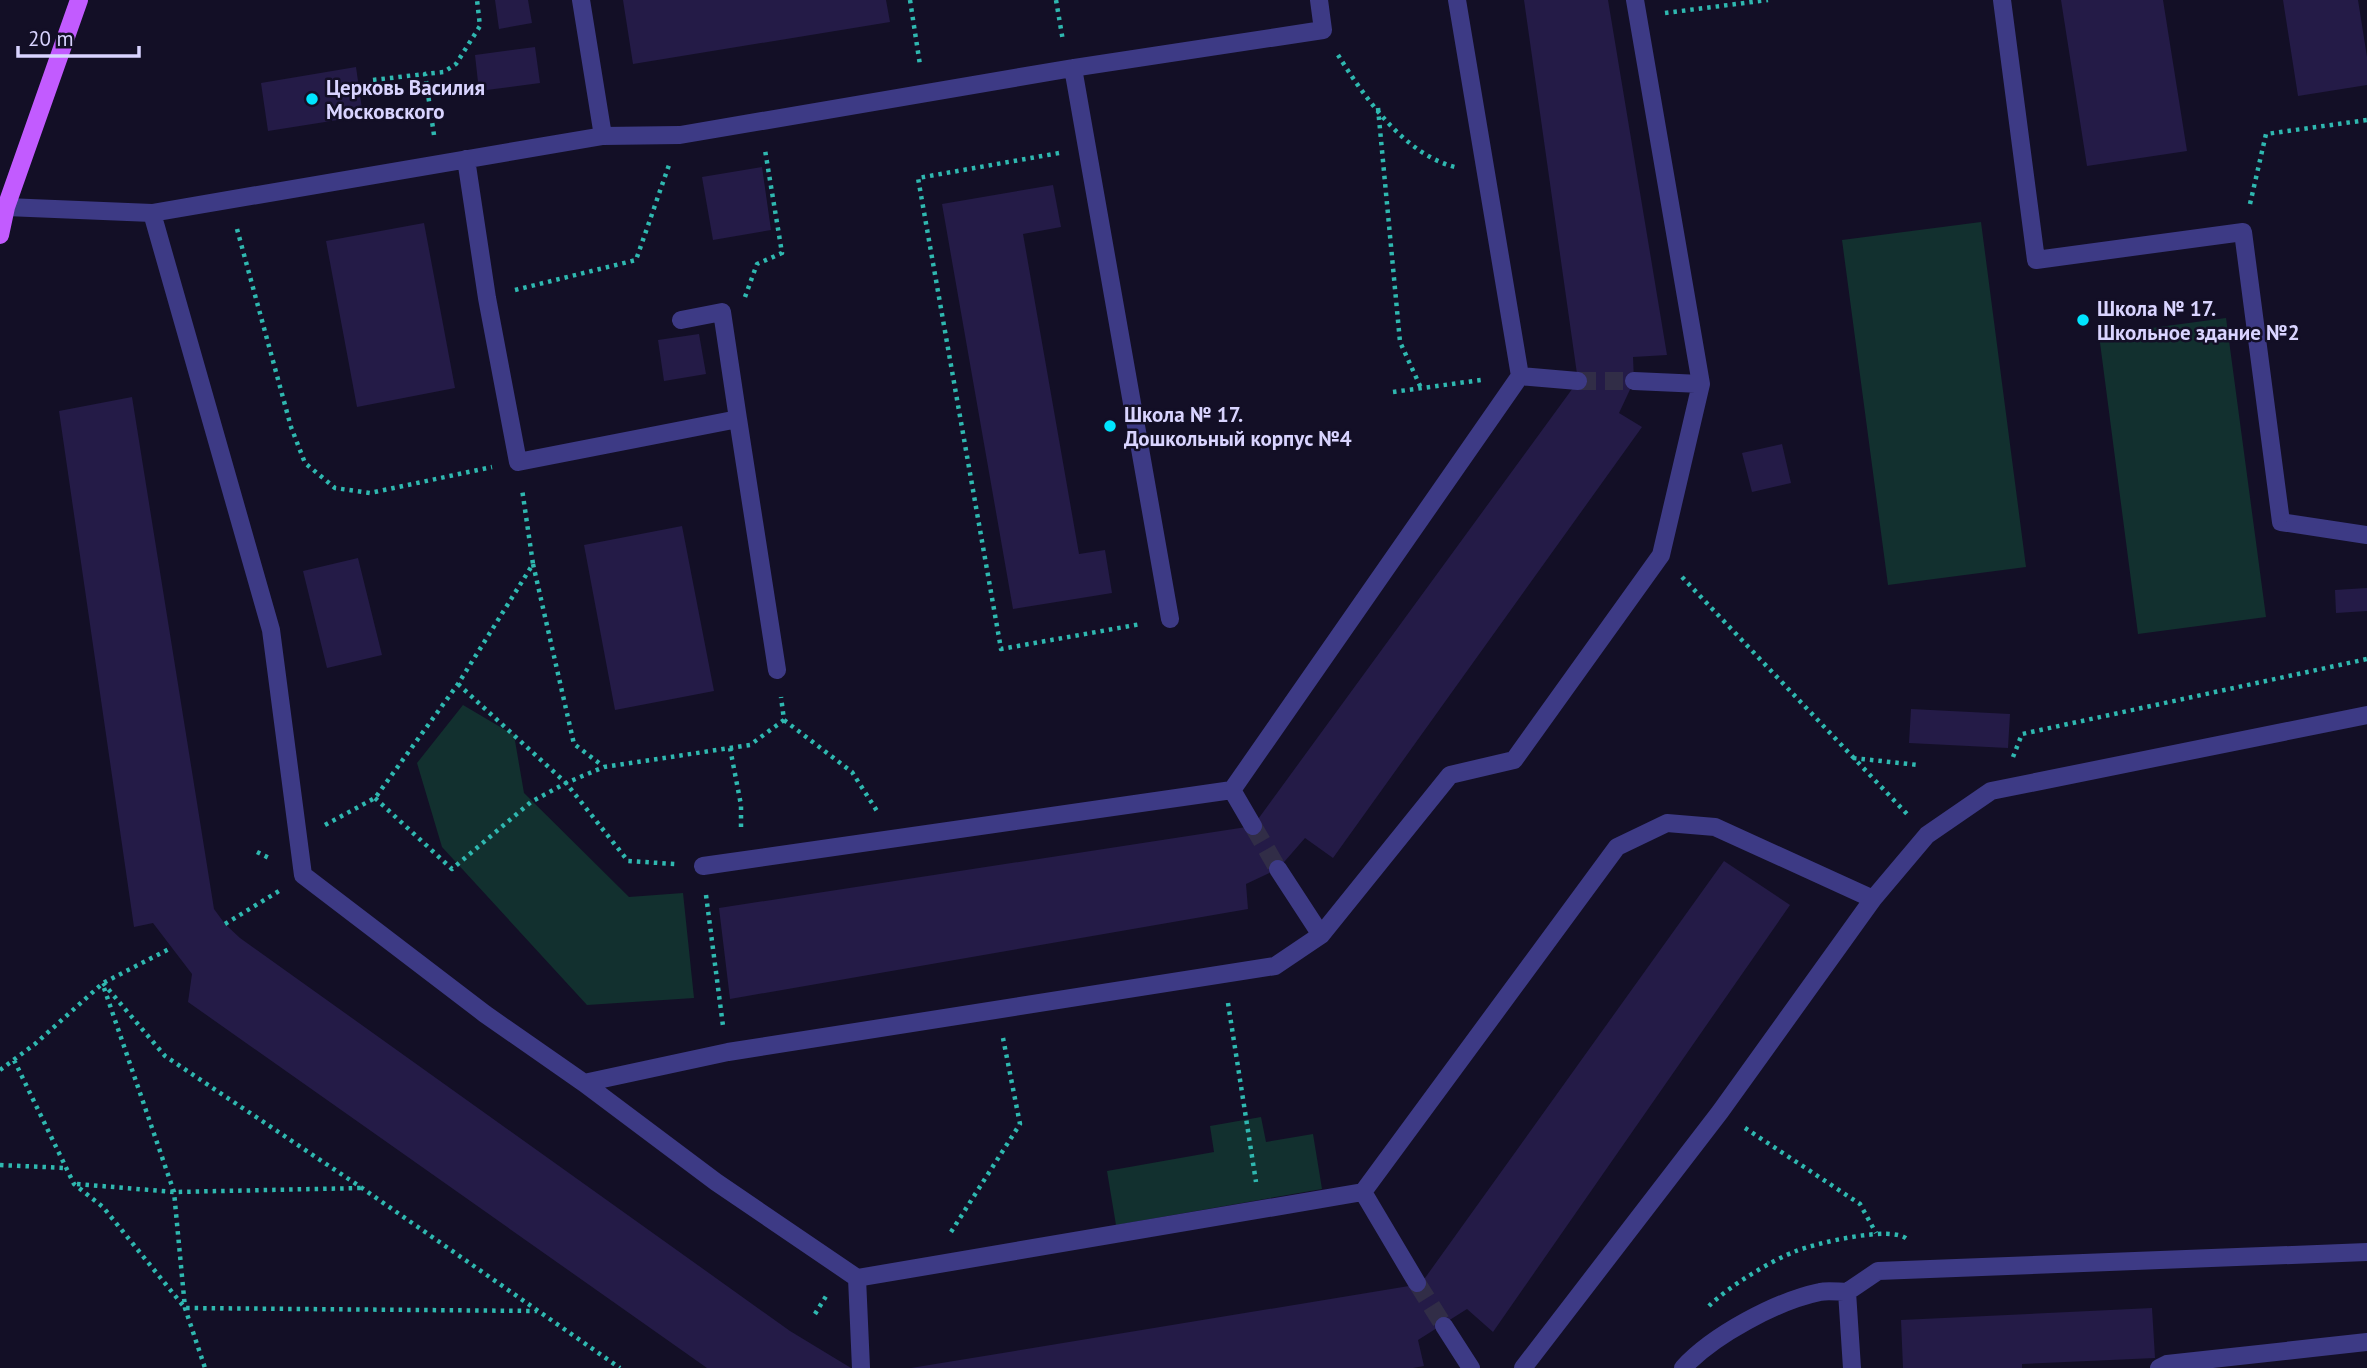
<svg xmlns="http://www.w3.org/2000/svg" width="2367" height="1368" font-family="'PT Sans',sans-serif">
	<style>
		.green { fill: #12302f }
		.building { fill: #241b47 }
		.lines { fill: none; stroke-linecap: round; stroke-linejoin: round }
		.minor-tunnel { stroke: #312d47; stroke-width: 18; stroke-dasharray: 18 9; stroke-linecap: butt }
		.path { stroke: #2fb8b0; stroke-width: 4.5; stroke-dasharray: 3.5 5; stroke-linecap: butt }
		.minor { stroke: #3d3a85; stroke-width: 18 }
		.major { stroke: #c25bff; stroke-width: 18 }
		.poi-dot { fill: #00e5ff; stroke: #130f26; stroke-width: 2.5 }
		.labels { text-anchor: middle; dominant-baseline: central; stroke-width: 5; stroke-linejoin: round; paint-order: stroke }
		.poi-label { font-size: 21px; font-weight: bold; fill: #d9d4ff; stroke: #130f26; text-anchor: start }
	</style>
	<rect width="100%" height="100%" fill="#130f26"/>
	<path class="green" d="M1981 222 2026 567 1888 585 1842 240Z
		M2226 318 2266 617 2138 634 2099 335Z
		M463 705 514 735 524 793 629 897 683 893 694 998 587 1005 442 847 417 763Z
		M1261 1117 1266 1142 1313 1134 1322 1189 1116 1225 1107 1171 1214 1152 1210 1126Z"/>
	<path class="building" d="M495 0H528L532 23 499 29Z
		M623 0H886L890 22 633 64Z
		M1524 0H1608L1667 355 1633 357 1634 381 1619 413 1642 427 1333 858 1305 838 1278 869 1246 884 1248 909 730 999 719 908 1253 826 1578 381Z
		M2061 0H2163L2187 151 2087 166Z
		M2283 0H2358L2367 57V85L2298 96Z
		M535 47 540 83 479 91 475 55Z
		M356 67 363 116 268 131 261 83Z
		M762 167 771 230 713 240 702 177Z
		M1053 185 1061 227 1023 234 1079 554 1105 550 1112 593 1013 609 942 204Z
		M424 223 455 388 357 407 326 241Z
		M699 334 706 374 664 381 658 340Z
		M132 397 214 909 225 924 240 938 790 1331 851 1368H707L188 1002 192 974 153 923 134 927 59 411Z
		M1782 444 1791 483 1752 492 1742 453Z
		M682 526 714 691 615 710 584 545Z
		M358 558 382 655 327 668 303 571Z
		M2367 588V611L2336 613 2335 590Z
		M1911 709 2010 714 2008 748 1909 743Z
		M1724 861 1790 905 1493 1332 1467 1309 1418 1340 1424 1366 1413 1368H911L1409 1286 1425 1278Z
		M2152 1308 2155 1358 2022 1364V1368H1903L1901 1320Z"/>
	<g class="lines">
		<path class="minor-tunnel" d="M1578 381H1634
			M1253 826 1278 869
			M1417 1283 1444 1326"/>
		<path class="path" d="M910 0 920 65
			M1056 0 1063 41
			M1665 13 1768 0
			M1338 55C1365 98 1404 154 1455 167
			M373 80 425 74
			M1378 108 1400 342 1421 388
			M434 135 425 74 444 72 456 64 480 26 477 0
			M1059 153 918 178 1001 649 1141 624
			M2250 204 2266 134 2367 120
			M237 229 291 427 305 463 335 488 370 493 492 467
			M515 290 636 260 669 165
			M745 297 757 264 782 253 765 150
			M1393 392 1481 380
			M533 564 574 744 603 766
			M1682 577 1907 814
			M458 684 566 783 628 861 675 864
			M784 720 852 772 877 811
			M730 748 741 805V832
			M2013 757 2022 734 2367 659
			M1853 758 1918 765
			M375 798 452 869 531 802 566 783 604 767 750 745 784 720 781 697
			M325 825 375 798 458 684 533 564 522 489
			M257 852 271 859
			M706 895 723 1026
			M225 924 279 891
			M103 983 165 1056 362 1188 620 1368
			M104 988 174 1192 185 1308 205 1368
			M1228 1003 1256 1182
			M14 1060 74 1184 103 1207 185 1308 537 1311
			M0 1070 35 1044 103 983 171 948
			M1745 1128 1860 1204 1876 1233
			M0 1165 65 1168
			M77 1184 174 1192 362 1188
			M951 1232 1020 1124 1003 1038
			M1709 1306C1728 1287 1770 1261 1796 1251 1817 1243 1891 1225 1907 1239
			M815 1314 828 1293"/>
		<path class="minor" d="M581 0 603 136
			M1635 0 1701 384 1661 555 1514 760 1450 775 1321 935 1275 966 728 1052 584 1083 716 1182 857 1278 1363 1192 1617 847 1667 823 1715 827 1873 899
			M2002 0 2036 260 2243 232 2281 522 2367 535
			M1073 68 1170 619
			M466 159 487 298 518 462 738 419 777 670
			M6 207 152 213 603 136 680 135 1073 68 1323 30 1319 0
			M152 213 271 630 303 875 485 1014 584 1083
			M681 320 722 312 738 419
			M1520 376 1578 381
			M1634 381 1701 384
			M1232 790 1253 826
			M703 866 1232 790 1520 376 1457 0
			M1278 869 1321 935
			M1363 1192 1417 1283
			M857 1278 861 1368
			M1444 1326 1471 1368
			M1523 1368 1720 1112 1873 899 1927 835 1991 791 2367 715
			M1683 1368C1713 1335 1777 1301 1820 1292 1828 1290 1839 1292 1847 1292
			M1852 1368 1847 1292 1878 1271 2367 1252
			M2159 1368 2167 1364 2367 1342"/>
		<path class="major" d="M0 235 6 207 79 0"/>
	</g>
	<g class="poi-dot">
		<circle cx="312" cy="99" r="7"/>
		<circle cx="2083" cy="320" r="7"/>
		<circle cx="1110" cy="426" r="7"/>
	</g>
	<g class="labels">
		<g class="poi-label">
			<text x="326" y="87">Церковь Василия<tspan x="326" dy="24">Московского</tspan></text>
			<text x="2097" y="308">Школа № 17.<tspan x="2097" dy="24">Школьное здание №2</tspan></text>
			<text x="1124" y="414">Школа № 17.<tspan x="1124" dy="24">Дошкольный корпус №4</tspan></text>
		</g>
	</g>
	<path d="M18 46v10h121v-10" fill="none" stroke="#d9d4ff" stroke-width="3.5"/>
	<text x="28" y="46" font-size="21" fill="#d9d4ff" stroke="#130f26" stroke-width="5" paint-order="stroke">20 m</text>
</svg>
